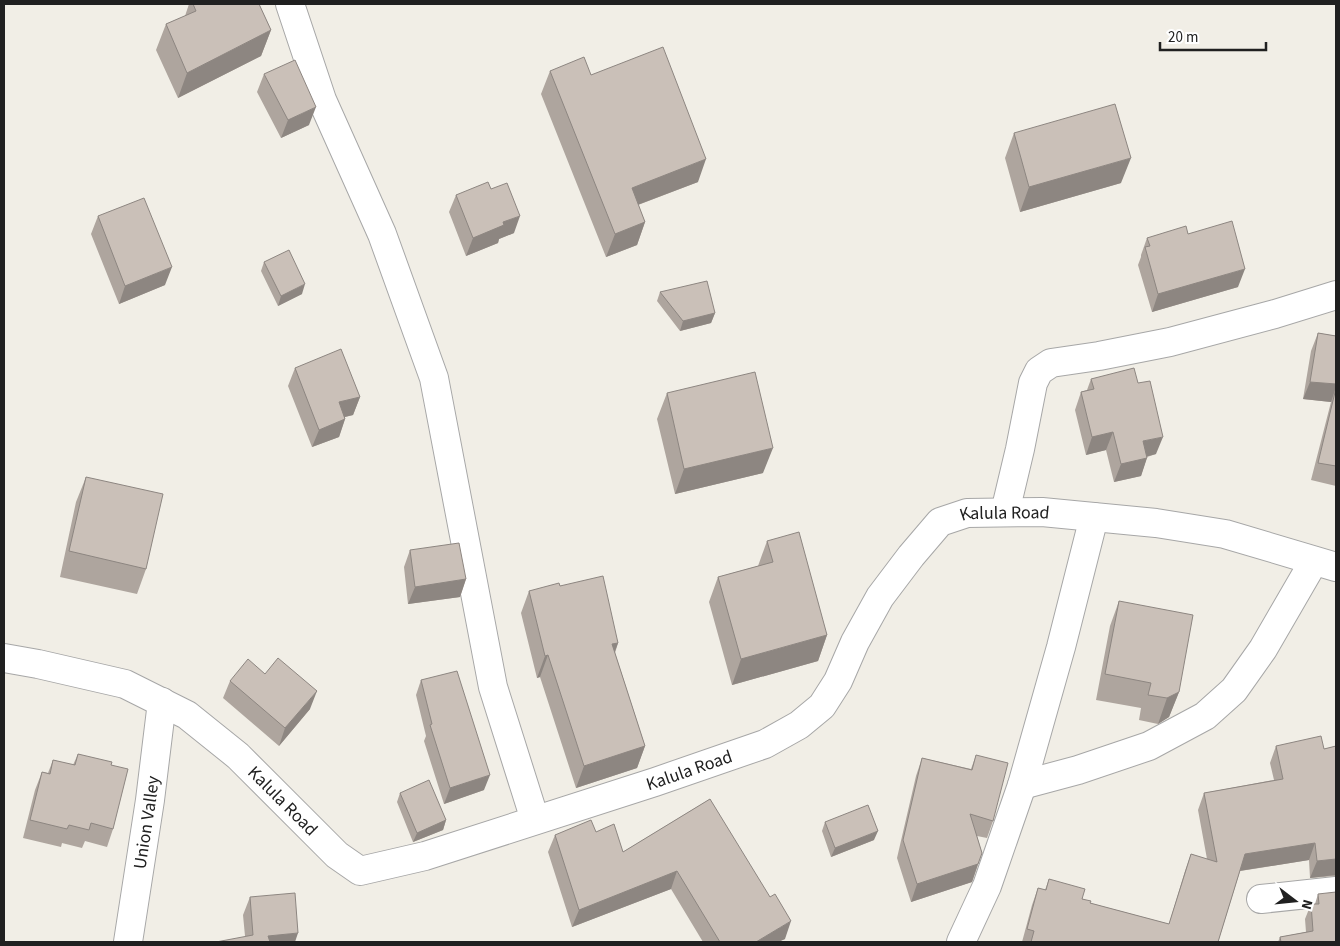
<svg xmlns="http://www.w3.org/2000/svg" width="1340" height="946" font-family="'Source Sans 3',sans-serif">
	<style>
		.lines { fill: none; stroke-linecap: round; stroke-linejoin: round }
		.minor-casing { stroke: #a7a7a7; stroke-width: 30 }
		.minor { stroke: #fff; stroke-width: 28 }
		.wall { fill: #aea59e }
		.shaded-wall { fill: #8d8681 }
		.building { fill: #cac0b8; stroke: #8d8681 }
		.labels { text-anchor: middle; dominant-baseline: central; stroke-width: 4; stroke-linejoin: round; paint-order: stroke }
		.street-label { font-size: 18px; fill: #202020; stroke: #fff }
	</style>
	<rect width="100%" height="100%" fill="#f1eee6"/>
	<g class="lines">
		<g class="minor-casing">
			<g id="minor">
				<path d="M290 4 322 100 382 234 434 378 493 687 535 820"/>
				<path d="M1005 512 1020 449 1033 383 1039 371 1051 363 1099 356 1170 342 1275 314 1336 295"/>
				<path id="s1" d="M4 658 38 664 125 684 187 715 238 756 337 855 360 871 425 856 655 782 765 744 799 725 822 706 838 681 855 642 880 597 911 556 940 522 967 513 1042 512 1156 523 1225 534 1336 567"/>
				<path d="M1022 785 1078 770 1149 746 1205 716 1234 690 1263 649 1314 561"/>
				<path d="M1261 899 1336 891"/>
				<path id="s2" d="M128 942 150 800 162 702"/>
				<path d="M961 942 987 886 1022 785 1061 647 1094 517"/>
			</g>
		</g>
		<use href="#minor" class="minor"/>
	</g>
	<path class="wall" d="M189 4H259L271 30 261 56 178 98 156 50 166 24 185 16Z
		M550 71 591 75 698 182 638 205 645 222 637 245 606 257 541 94Z
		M264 74 309 125 281 138 257 92Z
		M1014 133 1121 183 1020 212 1005 158Z
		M491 189 514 233 499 239 498 243 466 256 449 212 456 195Z
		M98 216 165 285 119 304 91 234Z
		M1188 234 1238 287 1152 312 1138 265 1141 257V255L1147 238Z
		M264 262 302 294 278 306 261 271Z
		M660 292 715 313 711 323 680 331 657 301Z
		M1318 333 1336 336V486L1311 480 1331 402 1303 399 1311 351Z
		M295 368 360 397 353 415 345 417V419L339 437 312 447 288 386Z
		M1091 379 1156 454 1147 457 1141 476 1114 482 1106 450 1086 455 1075 410 1081 392 1087 390Z
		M667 393 763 473 675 494 657 419Z
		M86 477 146 569 137 594 60 577 76 502Z
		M767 541 827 635 818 661 732 685 709 602 718 577 758 566Z
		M410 550 466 579 460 597 408 604 404 567Z
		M560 586 618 643 615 653 645 746 637 768 576 788 540 677 537 678 521 613 529 591Z
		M1119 601 1179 692 1169 717 1158 724 1139 720 1141 708 1096 700 1110 626Z
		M265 674 310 709 279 746 223 698 230 681Z
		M421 680 484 790 444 804 424 741 426 736 416 695Z
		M1276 746 1324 749 1336 746V876L1310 878 1309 860 1240 871 1218 942H1022L1032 905 1038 888 1045 890 1049 879 1090 903 1169 924 1185 871 1191 854 1207 859 1198 810 1204 793 1274 780 1270 763Z
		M78 754 111 765 113 829 107 847 85 841 82 848 62 843 61 847 23 838 35 790 42 772 48 773 53 760 73 765Z
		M976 755 993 821 987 838 977 836 982 853 972 882 911 902 897 858 916 776 922 758 971 769Z
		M400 793 446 820 443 830 413 842 397 802Z
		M710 799 785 939 778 942H703L671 889 572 927 548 852 555 835 596 832 623 852Z
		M825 822 874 840 831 857 822 831Z
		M1318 894 1336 942H1278L1280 937 1306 932 1305 919 1311 904H1315Z
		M250 897 295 942 245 936 243 915Z"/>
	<path class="shaded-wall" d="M271 30 261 56 178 98 187 73Z
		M316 107 309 125 281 138 288 120Z
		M1131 158 1121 183 1020 212 1029 187Z
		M706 159 698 182 624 210 632 188Z
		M520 216 514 233 499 239 498 243 466 256 473 238 503 222Z
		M645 222 637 245 606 257 615 234Z
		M172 267 165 285 119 304 125 286Z
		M1245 269 1238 287 1152 312 1158 294Z
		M305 284 302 294 278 306 281 296Z
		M715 313 711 323 680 331 683 321Z
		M1310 382 1336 384V387L1331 402 1303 399Z
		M360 397 353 415 332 420 339 402Z
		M345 419 339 437 312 447 319 430Z
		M1113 432 1106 450 1086 455 1092 437Z
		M1163 437 1156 454 1137 459 1143 441Z
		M773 448 763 473 675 494 684 469Z
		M1147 458 1141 476 1114 482 1121 464Z
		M466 579 460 597 408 604 415 587Z
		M827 635 818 661 732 685 741 659Z
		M618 643 610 665 612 644Z
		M548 655 540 677 537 678 545 656Z
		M317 691 310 709 279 746 285 728Z
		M1179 692 1169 717 1158 724 1167 698Z
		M645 746 637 768 576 788 584 766Z
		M490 775 484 790 444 804 450 788Z
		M446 820 443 830 413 842 417 833Z
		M878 831 874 840 831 857 835 848Z
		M1315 843 1309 860 1239 871 1245 854Z
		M1336 859V872L1335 875 1310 878 1317 861Z
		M978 864 972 882 911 902 917 884Z
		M677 871 671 889 572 927 579 910Z
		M791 921 785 939 778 942H756Z
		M298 933 295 942H266L268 936Z"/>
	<path class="building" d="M193 4H259L271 30 187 73 166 24 196 11Z
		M663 47 706 159 632 188 645 222 615 234 550 71 584 57 591 75Z
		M295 60 316 107 288 120 264 74Z
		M1115 104 1131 158 1029 187 1014 133Z
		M488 182 491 189 507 183 520 216 503 222 504 225 473 238 456 195Z
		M144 198 172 267 125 286 98 216Z
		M1232 221 1245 269 1158 294 1145 247 1150 246 1147 238 1186 226 1188 234Z
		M289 250 305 284 281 296 264 262Z
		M707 281 715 313 683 321 660 292Z
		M1318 333 1336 336V384L1310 382Z
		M341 349 360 397 339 402 345 419 319 430 295 368Z
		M1134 368 1138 383 1150 381 1163 437 1143 441 1147 458 1121 464 1113 432 1092 437 1081 392 1094 389 1091 379Z
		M755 372 773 448 684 469 667 393Z
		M1336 388V466L1318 463Z
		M86 477 163 494 146 569 69 551Z
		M799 532 827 635 741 659 718 577 773 562 767 541Z
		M459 543 466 579 415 587 410 550Z
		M603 576 618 643 612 644 645 746 584 766 548 655 545 656 529 591 559 583 560 586Z
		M1119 601 1193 615 1179 692 1167 698 1148 695 1151 683 1105 674Z
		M278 658 317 691 285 728 230 681 248 659 265 674Z
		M457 671 490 775 450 788 430 725 432 724 421 680Z
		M1321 736 1324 749 1336 746V859L1317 861 1315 843 1245 854 1218 942H1031L1034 931 1027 929 1038 888 1046 890 1049 879 1085 889 1082 899 1091 901 1090 903 1169 924 1191 854 1217 862 1204 793 1283 779 1276 746Z
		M78 754 112 762 111 765 128 769 113 829 91 823 89 830 69 825 67 829 30 820 42 772 50 774 53 760 75 765Z
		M976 755 1008 763 993 821 970 814 982 853 978 864 917 884 903 840 922 758 972 770Z
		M429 780 446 820 417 833 400 793Z
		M710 799 770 897 775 894 791 921 756 942H720L677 871 579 910 555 835 591 820 596 832 614 824 623 852Z
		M868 805 878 831 835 848 825 822Z
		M1336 892V942H1281L1280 937 1313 931 1311 904H1319L1318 894Z
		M295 893 298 933 268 936 270 942H216L253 935 250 897Z"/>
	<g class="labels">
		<g class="street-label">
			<text stroke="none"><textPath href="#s1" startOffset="1206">Kalula Road</textPath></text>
			<text stroke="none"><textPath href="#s1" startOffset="771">Kalula Road</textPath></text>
			<text stroke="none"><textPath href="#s1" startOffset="322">Kalula Road</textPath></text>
			<text stroke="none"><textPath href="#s2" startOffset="121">Union Valley</textPath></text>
		</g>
	</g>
	<rect width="1340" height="946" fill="none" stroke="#202020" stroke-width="10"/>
	<g transform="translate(1295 901) rotate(106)" stroke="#ffffff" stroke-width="4" paint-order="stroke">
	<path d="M0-4L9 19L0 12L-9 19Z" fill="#202020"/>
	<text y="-8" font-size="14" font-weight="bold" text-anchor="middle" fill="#202020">N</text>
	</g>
	<path d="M1160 42v8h106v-8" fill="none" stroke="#202020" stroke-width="2.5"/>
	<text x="1168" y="42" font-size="15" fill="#202020" stroke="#ffffff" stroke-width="4" paint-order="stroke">20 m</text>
</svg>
